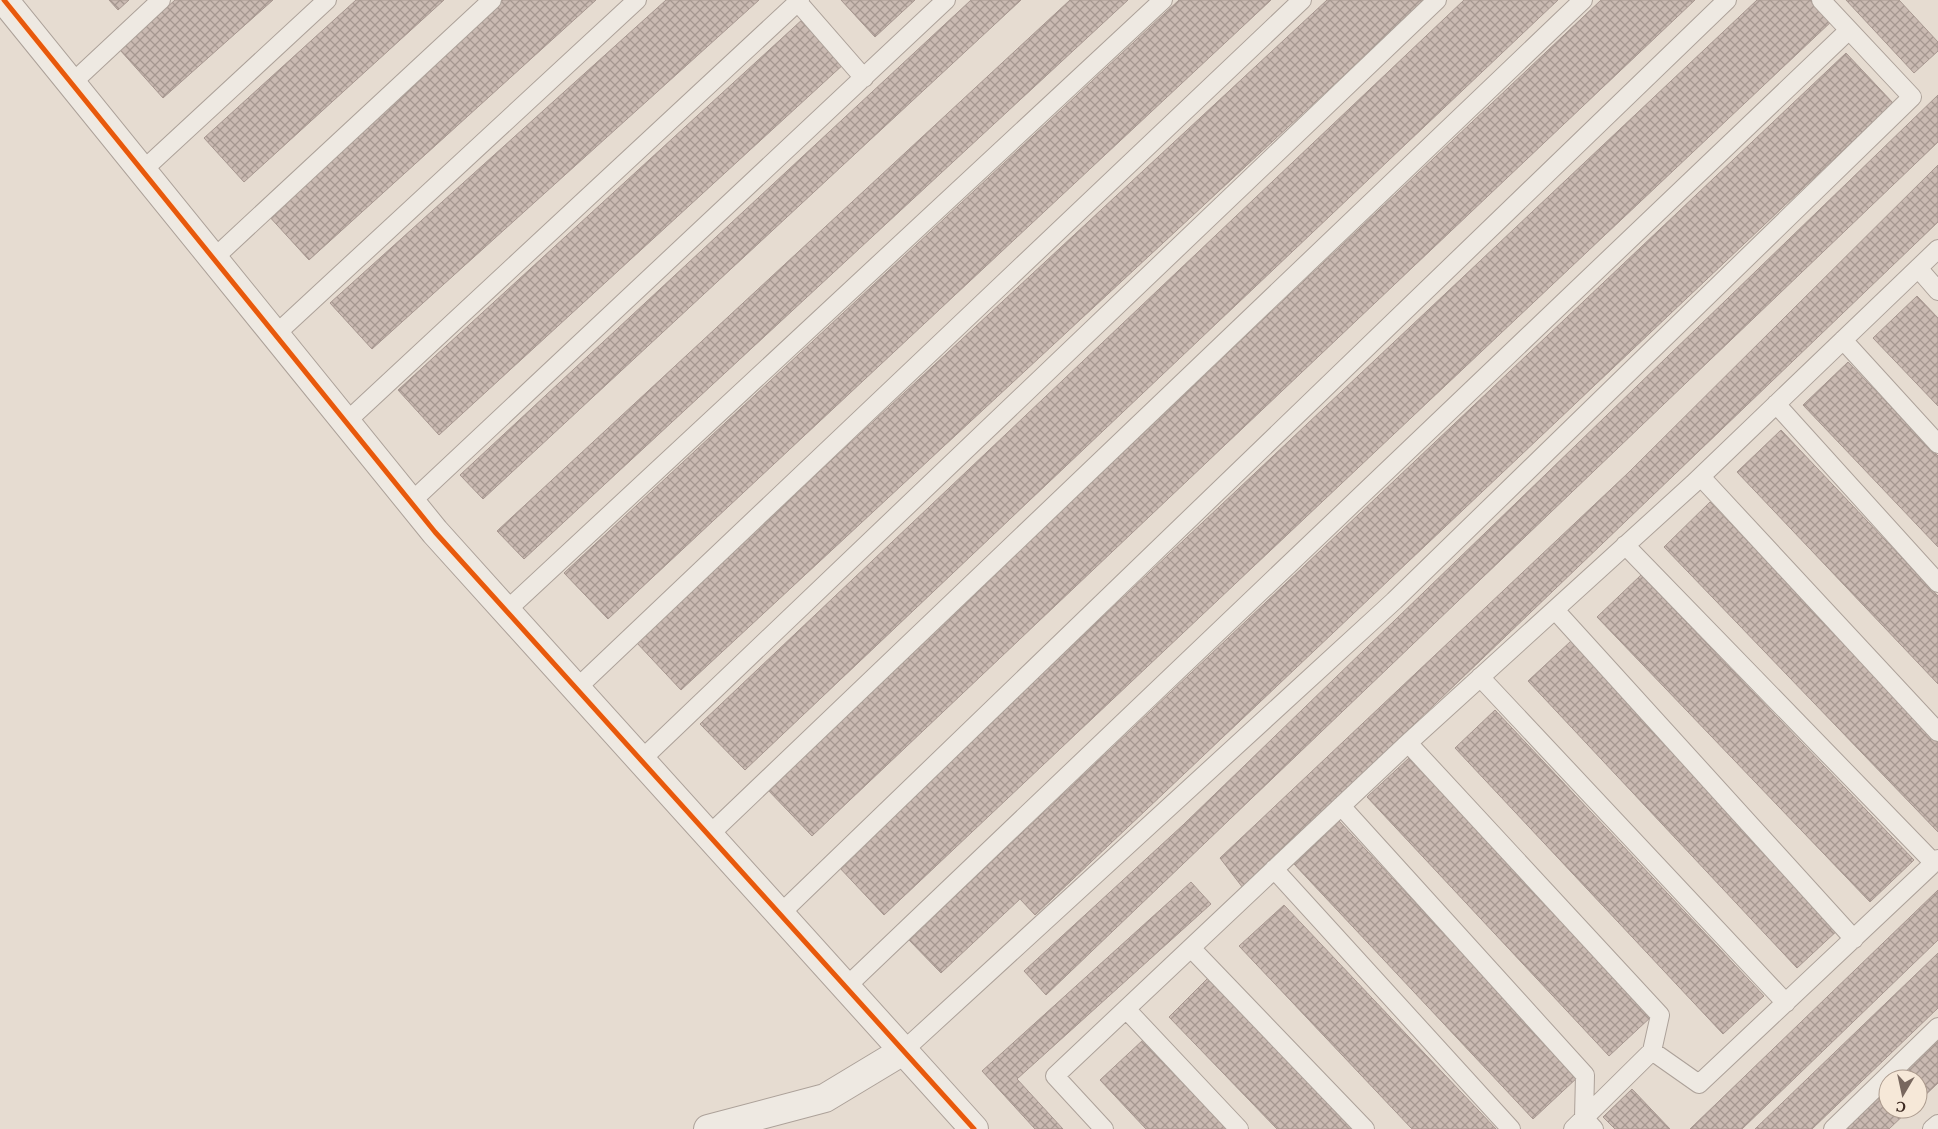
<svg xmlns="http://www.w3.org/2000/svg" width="1938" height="1129" font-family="Lora,serif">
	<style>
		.building { fill: url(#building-cross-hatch); stroke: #a79790 }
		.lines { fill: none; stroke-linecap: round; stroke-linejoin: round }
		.service-casing { stroke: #aca199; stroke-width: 20 }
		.minor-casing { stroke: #aca199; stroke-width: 30 }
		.service { stroke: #eee9e2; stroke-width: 18 }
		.minor { stroke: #eee9e2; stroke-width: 28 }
		.cycleway-casing { stroke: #f6e8d8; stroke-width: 8 }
		.cycleway { stroke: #e8590c; stroke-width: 5 }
	</style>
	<defs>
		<pattern id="building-cross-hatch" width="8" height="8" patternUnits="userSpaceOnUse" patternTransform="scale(1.25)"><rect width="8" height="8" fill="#cabab2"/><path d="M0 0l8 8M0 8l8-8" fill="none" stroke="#a59790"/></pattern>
	</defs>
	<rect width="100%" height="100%" fill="#e6dcd1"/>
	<path class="building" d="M109 0H129L118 10Z
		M175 0H273L163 98 120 50Z
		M356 0H444L244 182 204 138Z
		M503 0H596L309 260 267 214Z
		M666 0H759L372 349 330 303Z
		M841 0H915L875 37Z
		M971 0H1021L483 499 460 475Z
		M1070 0H1128L524 559 497 531Z
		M1179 0H1271L608 619 564 573Z
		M1327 0H1425L681 690 636 642Z
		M1464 0H1558L745 770 700 724Z
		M1601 0H1695L812 836 767 789Z
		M1757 0H1815L1833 20 884 915 838 866Z
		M1846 0H1899L1938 42V51L1914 73Z
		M804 18 845 63 439 435 398 390Z
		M1846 53 1893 103 1035 915 1020 899 941 973 909 940Z
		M1938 95V142L1046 995 1024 971 1183 825Z
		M1938 165V222L1243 888 1220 858 1628 473Z
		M1917 296 1938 318V406L1873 338Z
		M1848 362 1938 456V547L1803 405Z
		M1781 430 1938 596V684L1737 472Z
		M1710 502 1938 740V832L1664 547Z
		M1641 575 1914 860 1870 902 1597 617Z
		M1571 641 1840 928 1797 968 1528 681Z
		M1495 710 1764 996 1723 1034 1455 748Z
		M1410 757 1652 1016 1609 1056 1367 797Z
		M1339 821 1578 1077 1533 1119 1294 864Z
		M1191 882 1211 904 1017 1079 1063 1129H1035L982 1071Z
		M1938 890V940L1742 1129H1690Z
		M1284 905 1496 1129H1412L1239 946Z
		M1938 953V1008L1812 1129H1755Z
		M1213 973 1364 1129H1277L1169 1017Z
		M1938 1039V1083L1918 1102V1079H1896Z
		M1143 1040 1227 1129H1146L1100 1080Z
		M1888 1086V1109H1910L1889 1129H1843Z
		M1632 1089 1670 1129H1615L1603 1117Z"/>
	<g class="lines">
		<g class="service-casing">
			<path id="service" d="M796 0 864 78
				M71 84 161 0
				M141 172 327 0
				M213 259 492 0
				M1918 268 1938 291
				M275 335 637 0
				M1843 340 1938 444
				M1776 404 1938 583
				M346 422 800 0
				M1701 477 1938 732
				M411 502 946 0
				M1625 545 1934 863
				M1555 610 1854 939
				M506 611 1163 0
				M1480 677 1786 1003
				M577 688 1302 0
				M1408 743 1660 1015 1652 1051
				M641 760 1437 0
				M1341 806 1585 1075 1584 1118 1594 1129
				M709 835 1583 0
				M1274 869 1511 1129
				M780 914 1727 0
				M1191 948 1365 1129
				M846 987 1849 30
				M1126 1009 1239 1129
				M903 1051 1394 601 1912 97 1821 0
				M1104 1129 1055 1076 1408 743 1693 484 1938 249
				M1573 1129 1652 1051 1699 1084 1938 859
				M1833 1129 1938 1027
				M1932 1129 1938 1124"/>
		</g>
		<g class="minor-casing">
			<path id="minor" d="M4 0 435 532 974 1129
				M708 1129 825 1098 903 1051"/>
		</g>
		<use href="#service" class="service"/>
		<use href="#minor" class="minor"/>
		<g class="cycleway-casing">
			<path id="cycleway" d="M4 0 435 532 974 1129"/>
		</g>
		<use href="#cycleway" class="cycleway"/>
	</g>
	<g transform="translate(1903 1094) rotate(189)"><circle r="24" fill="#f6e8d8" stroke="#ac9b8e"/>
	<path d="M0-4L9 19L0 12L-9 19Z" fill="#78675e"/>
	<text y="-8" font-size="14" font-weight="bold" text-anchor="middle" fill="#3c2820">С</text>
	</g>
</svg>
